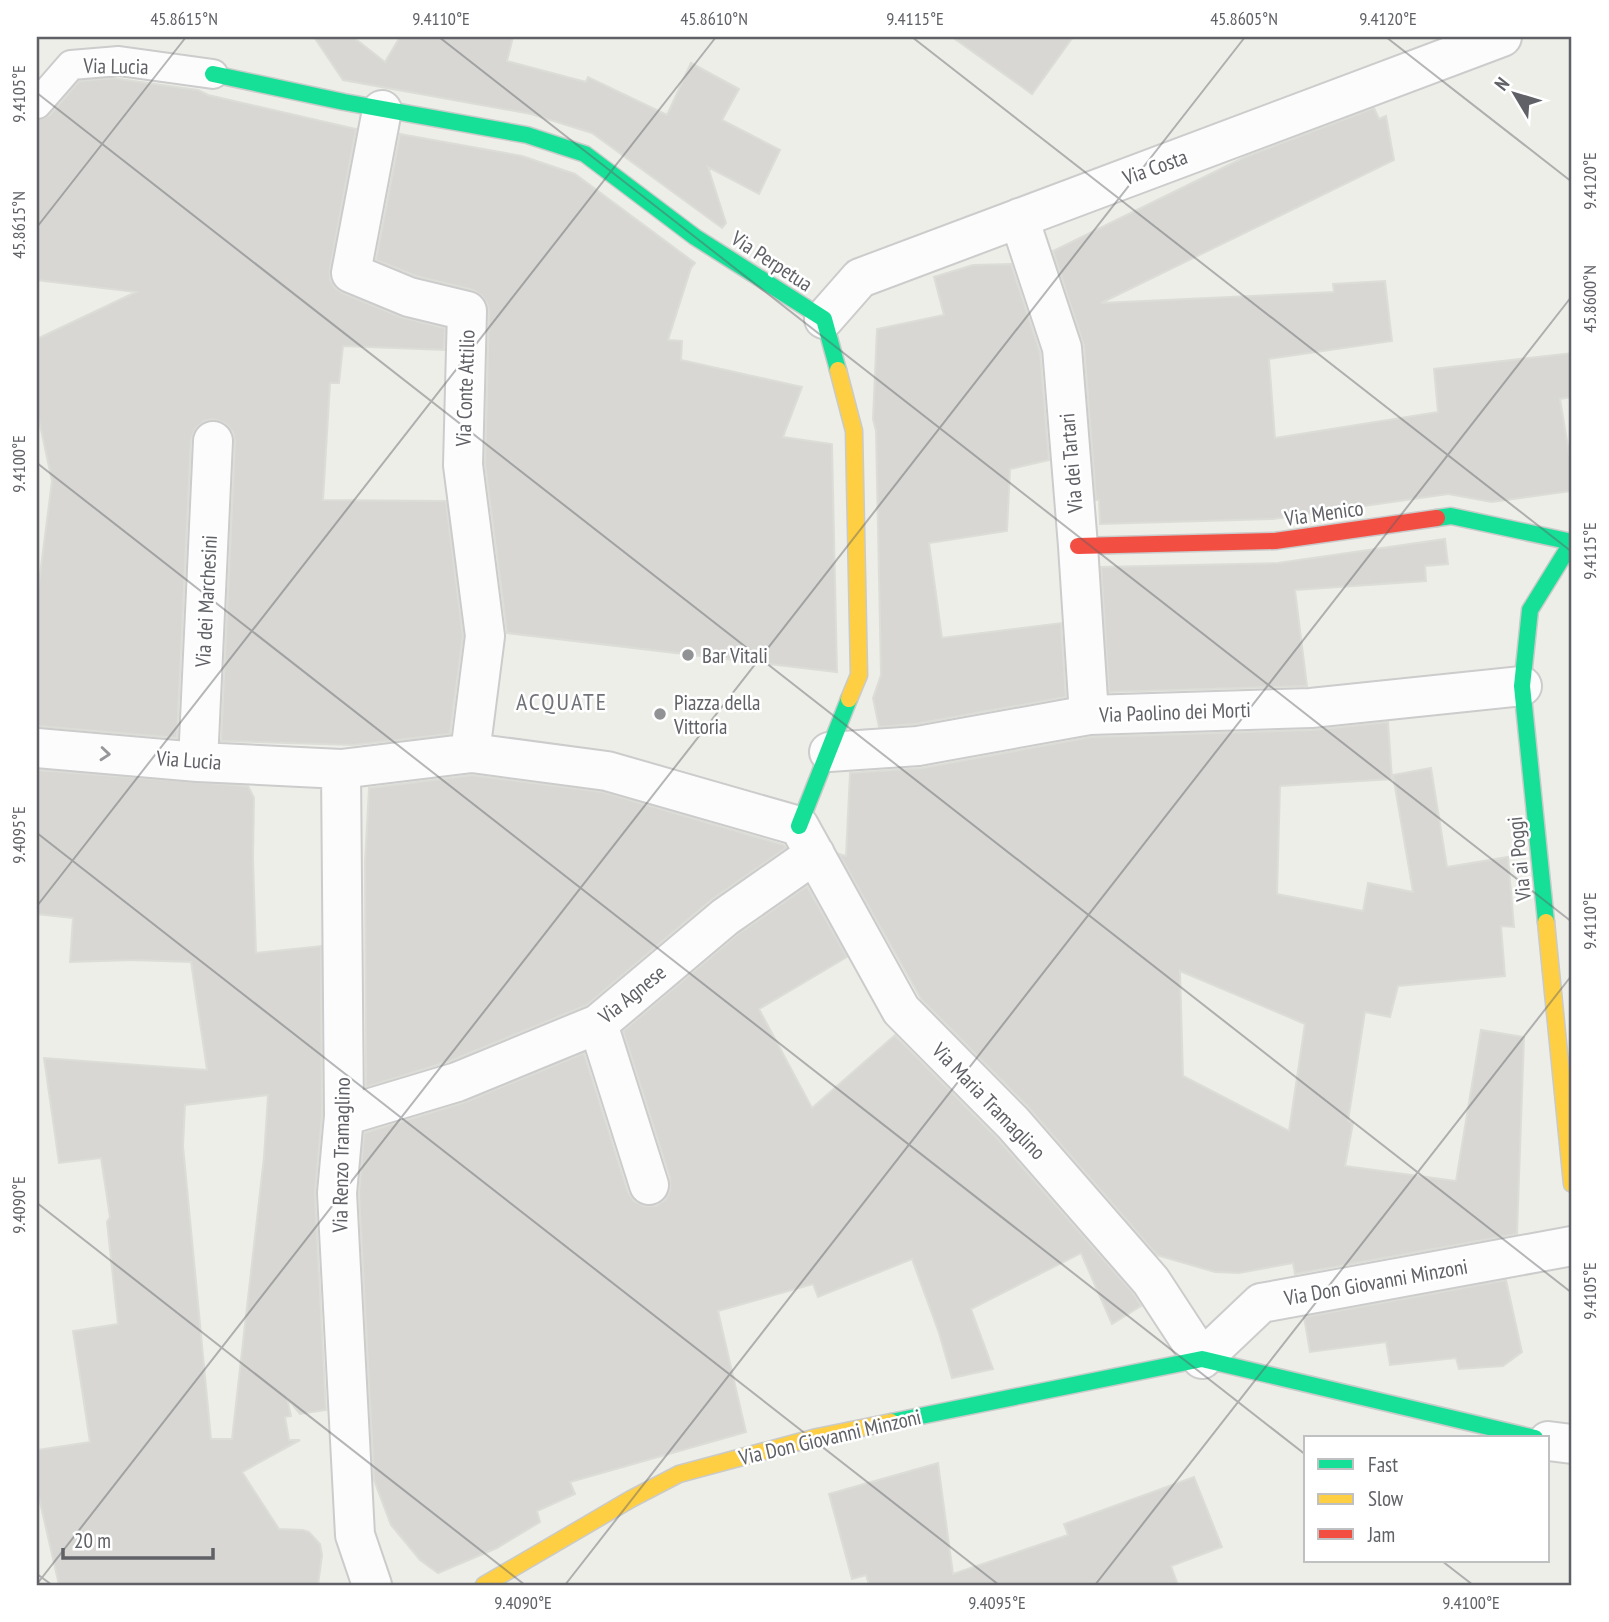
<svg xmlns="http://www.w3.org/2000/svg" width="1609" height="1622" font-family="'PT Sans Narrow',sans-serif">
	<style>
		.building { fill: #d8d7d4; stroke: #ddddd8; stroke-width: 2; fill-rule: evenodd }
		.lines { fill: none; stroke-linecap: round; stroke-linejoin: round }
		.lane-casing { stroke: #cbcccb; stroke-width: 32 }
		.street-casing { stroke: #cbcccb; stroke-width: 42 }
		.fast-casing { stroke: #c9caca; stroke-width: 19 }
		.slow-casing { stroke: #c9caca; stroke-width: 19 }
		.jam-casing { stroke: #c9caca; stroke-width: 19 }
		.lane { stroke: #fcfcfc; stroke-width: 28 }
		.street { stroke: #fcfcfc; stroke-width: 38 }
		.fast { stroke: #16e098; stroke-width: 16 }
		.slow { stroke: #ffcf43; stroke-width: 16 }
		.jam { stroke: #f24e42; stroke-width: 16 }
		.oneway { stroke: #96979a }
		.ticks { fill: none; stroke: #5f6166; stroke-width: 2; stroke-opacity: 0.45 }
		.poi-dot { fill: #919294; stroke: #fff; stroke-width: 2.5 }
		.labels { text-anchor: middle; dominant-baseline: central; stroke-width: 5; stroke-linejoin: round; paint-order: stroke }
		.street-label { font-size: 21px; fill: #5f6166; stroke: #fff }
		.poi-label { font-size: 21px; fill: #5f6166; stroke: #fff; text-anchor: start }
		.quarter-label { font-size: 24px; letter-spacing: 2px; fill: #707378; stroke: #fff }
		.neatline { fill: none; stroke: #5f6166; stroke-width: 2.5 }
		.ticks-label { font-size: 18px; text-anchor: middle; fill: #5f6166 }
	</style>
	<rect width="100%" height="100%" fill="#eeeee9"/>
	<path class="building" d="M314 37H353L385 62 400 37H513L507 61 586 82 588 77 667 115 691 63 739 89 722 120 780 150 759 194 708 167 726 223 722 228 592 133 531 114 343 80Z
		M952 37H1073L1032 94Z
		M112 78 198 90 208 95 356 129 330 269V279L335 288 343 293 401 317 445 328 444 350 343 346 339 383H330L323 500 446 501 463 636 450 734 353 745 221 741 235 442 233 432 225 423 213 419 204 421 195 429 191 440 177 738 37 726V598L52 481 37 411V339L136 292 37 280V120L50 115 79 81Z
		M1374 108 1379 119 1386 116 1394 160 1101 303 1334 292 1333 284 1385 281 1392 341 1269 359 1275 438 1438 412 1434 369 1572 353V397L1560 399 1572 471V491L1492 502 1448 494 1273 519 1100 524 1099 500H1096L1084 346 1053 251 1245 157Z
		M400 134 522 156 575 174 695 263 691 268 668 340 682 341 681 360 802 387 783 437 832 444 837 672 507 633 485 464 489 312 487 303 481 295 473 290 416 276 376 260Z
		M1011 264 1040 352 1049 460 1010 469 1007 531 929 543 942 638 1061 623 1066 697 915 724 879 727 873 698 881 675 876 431 873 419 877 329 944 315 934 277 973 265Z
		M1445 539 1448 564 1425 566 1426 581 1295 590 1307 686 1109 692 1101 567 1278 563Z
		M1388 722 1392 779 1280 786 1277 894 1363 911 1368 883 1413 892 1393 775 1431 768 1447 867 1508 857 1514 927 1501 926 1505 976 1398 986 1390 1017 1365 1012 1348 1121 1353 1123 1345 1166 1456 1181 1481 1030 1524 1037 1517 1234 1295 1274 1293 1263 1239 1273 1215 1272 1157 1255 1029 1108 921 999 839 854 846 856 850 773 922 768 1091 737 1312 730ZM1180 971 1305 1024 1289 1131 1183 1076Z
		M37 770 248 786 254 798 253 859 256 953 321 946 322 1115 315 1194 326 1410 300 1414 287 1398 291 1416 285 1417 289 1440H300L242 1472 279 1529 303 1530 309 1532 320 1544 322 1555 318 1585H59L37 1489V1450L90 1442 73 1331 118 1324 107 1222 110 1217 101 1158 59 1163 44 1058 207 1070 191 962 133 960 70 962 73 918 37 914ZM268 1095 264 1157 232 1439H211L183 1146 185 1105Z
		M472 775 603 792 784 845 786 848 711 900 587 1005 450 1061 366 1087 365 863 369 788Z
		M807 886 847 957 759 1009 812 1108 895 1035 997 1138 1134 1294 1141 1306 1112 1324 1081 1253 971 1309 993 1369 952 1378 939 1333 912 1259 818 1297 813 1284 718 1311 746 1432 570 1482 575 1494 537 1511 540 1522 497 1548 438 1573 420 1560 391 1525 374 1480 359 1193 364 1133 465 1102 584 1053 628 1192 634 1201 644 1206H656L666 1199 670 1190V1178L623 1031 738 934Z
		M1506 1280 1522 1352 1503 1366 1459 1369 1456 1358 1390 1365 1386 1342 1310 1352 1304 1317Z
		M938 1463 953 1574 1068 1535 1064 1524 1194 1477 1222 1547 1171 1566 1178 1585H869L866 1575 852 1579 829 1494Z"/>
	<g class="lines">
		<g class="lane-casing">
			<path id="lane" d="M37 104 71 65 119 61 213 74"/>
		</g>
		<g class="street-casing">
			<path id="street" d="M382 110 351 273 409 297 467 311 463 465 485 636 470 753
				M1019 218 1062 348 1078 546 1089 715
				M824 319 860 278 1502 37
				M37 748 198 762 341 769 472 753 607 771 799 826 901 1010 1013 1123 1151 1281 1202 1359 1261 1303 1572 1246
				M829 752 918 746 1089 715 1311 708 1522 686
				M198 762 213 441
				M341 769 344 1116 337 1193 355 1535 372 1585
				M598 1024 649 1185
				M344 1116 457 1082 598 1024 725 917 815 854
				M1548 1441 1572 1444"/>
		</g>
		<g class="fast-casing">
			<path id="fast" d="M213 74 344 102 527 135 585 154 695 237 824 319 838 370
				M1437 518 1451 516 1572 542 1530 610 1522 686 1546 922
				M799 826 849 699
				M891 1422 1202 1359 1535 1438"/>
		</g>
		<g class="slow-casing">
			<path id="slow" d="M838 370 854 431 859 675 849 699
				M1546 922 1572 1184
				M484 1585 631 1499 679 1474 817 1437 891 1422"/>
		</g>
		<g class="jam-casing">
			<path id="jam" d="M1078 546 1275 541 1437 518"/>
		</g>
		<use href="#lane" class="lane"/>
		<use href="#street" class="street"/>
		<use href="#fast" class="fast"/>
		<use href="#slow" class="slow"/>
		<use href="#jam" class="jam"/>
	</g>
	<defs><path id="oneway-chevron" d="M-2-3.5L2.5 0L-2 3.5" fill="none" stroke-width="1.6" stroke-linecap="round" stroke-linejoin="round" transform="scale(1.75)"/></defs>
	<use class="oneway" href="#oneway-chevron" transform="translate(105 754) rotate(5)"/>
	<path class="ticks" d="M439 37 1572 922M912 37 1572 552M1386 37 1572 182M37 93 1572 1293M37 227 186 37M37 463 1306 1455M37 833 999 1585M37 906 716 37M37 1203 525 1585M1442 1561 1473 1585M37 1574 52 1585M37 1584 1245 37M565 1585 1572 296M1095 1585 1572 975"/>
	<g class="poi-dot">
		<circle cx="688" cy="655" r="7"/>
		<circle cx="660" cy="714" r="7"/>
	</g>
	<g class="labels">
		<g class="street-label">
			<text transform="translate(116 66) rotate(1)">Via Lucia</text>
			<text transform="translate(1155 167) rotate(-20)">Via Costa</text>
			<text transform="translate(772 261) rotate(33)">Via Perpetua</text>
			<text transform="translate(465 388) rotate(-88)">Via Conte Attilio</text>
			<text transform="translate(1071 463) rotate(-95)">Via dei Tartari</text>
			<text transform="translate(1324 513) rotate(-8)">Via Menico</text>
			<text transform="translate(206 601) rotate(-87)">Via dei Marchesini</text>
			<text transform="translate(1175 712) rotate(-2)">Via Paolino dei Morti</text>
			<text transform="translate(189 760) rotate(4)">Via Lucia</text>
			<text transform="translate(1519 859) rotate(-96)">Via ai Poggi</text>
			<text transform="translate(632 994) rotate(-39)">Via Agnese</text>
			<text transform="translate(989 1101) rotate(46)">Via Maria Tramaglino</text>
			<text transform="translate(341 1155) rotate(-89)">Via Renzo Tramaglino</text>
			<text transform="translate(1376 1282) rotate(-10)">Via Don Giovanni Minzoni</text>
			<text transform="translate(830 1437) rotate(-13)">Via Don Giovanni Minzoni</text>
		</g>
		<g class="poi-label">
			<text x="702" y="655">Bar Vitali</text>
			<text x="674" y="702">Piazza della<tspan x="674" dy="24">Vittoria</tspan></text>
		</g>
		<g class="quarter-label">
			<text x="562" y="701">ACQUATE</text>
		</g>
	</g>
	<rect width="1609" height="1622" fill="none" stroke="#ffffff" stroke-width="77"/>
	<rect x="1304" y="1436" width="245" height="126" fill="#ffffff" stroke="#bfc0c2" stroke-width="2"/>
	<rect x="1318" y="1459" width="35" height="10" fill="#16e098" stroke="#bfc0c2" stroke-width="2"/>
	<text x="1368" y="1472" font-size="21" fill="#5f6166">Fast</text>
	<rect x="1318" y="1494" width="35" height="10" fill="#ffcf43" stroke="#bfc0c2" stroke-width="2"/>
	<text x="1368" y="1506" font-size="21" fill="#5f6166">Slow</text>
	<rect x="1318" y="1529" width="35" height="10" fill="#f24e42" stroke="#bfc0c2" stroke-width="2"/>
	<text x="1368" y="1542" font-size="21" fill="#5f6166">Jam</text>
	<g transform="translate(1515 94) rotate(308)" stroke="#ffffff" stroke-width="5" paint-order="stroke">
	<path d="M0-5L12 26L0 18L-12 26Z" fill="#5f6166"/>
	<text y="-10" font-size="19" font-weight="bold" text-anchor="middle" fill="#5f6166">N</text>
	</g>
	<path d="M63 1548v10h150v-10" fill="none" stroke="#5f6166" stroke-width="3.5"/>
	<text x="74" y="1548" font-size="21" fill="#5f6166" stroke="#ffffff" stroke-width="5" paint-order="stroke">20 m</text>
	<rect x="38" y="38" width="1532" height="1546" class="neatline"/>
	<g class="ticks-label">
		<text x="184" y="25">45.8615°N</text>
		<text x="441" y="25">9.4110°E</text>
		<text x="714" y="25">45.8610°N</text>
		<text x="915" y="25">9.4115°E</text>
		<text x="1244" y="25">45.8605°N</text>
		<text x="1388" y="25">9.4120°E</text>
		<text transform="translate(19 94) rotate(-90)" y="6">9.4105°E</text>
		<text transform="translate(1590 181) rotate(-90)" y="6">9.4120°E</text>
		<text transform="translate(19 225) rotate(-90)" y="6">45.8615°N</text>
		<text transform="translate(1590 299) rotate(-90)" y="6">45.8600°N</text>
		<text transform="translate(19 464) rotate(-90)" y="6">9.4100°E</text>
		<text transform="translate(1590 551) rotate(-90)" y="6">9.4115°E</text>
		<text transform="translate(19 835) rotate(-90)" y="6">9.4095°E</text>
		<text transform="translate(1590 921) rotate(-90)" y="6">9.4110°E</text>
		<text transform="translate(19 1205) rotate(-90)" y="6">9.4090°E</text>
		<text transform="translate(1590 1291) rotate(-90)" y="6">9.4105°E</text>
		<text x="523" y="1609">9.4090°E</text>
		<text x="997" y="1609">9.4095°E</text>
		<text x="1471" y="1609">9.4100°E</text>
	</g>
</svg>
